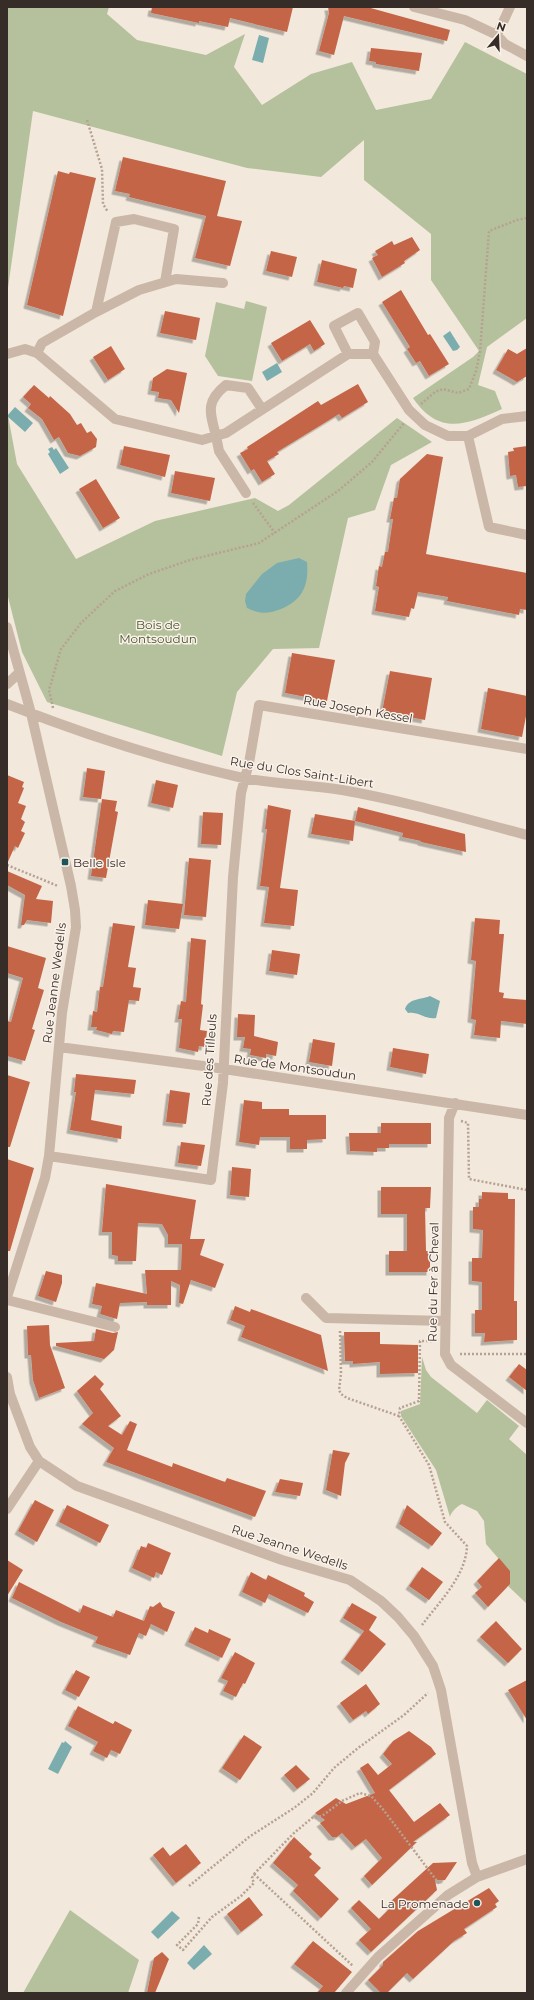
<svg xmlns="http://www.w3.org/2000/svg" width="534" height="2000" font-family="Montserrat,sans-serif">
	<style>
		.green { fill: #b5c19c }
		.water { fill: #7badaf }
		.building { fill: #c56547; filter: url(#shadow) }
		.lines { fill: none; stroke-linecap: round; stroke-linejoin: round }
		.path { stroke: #b6a192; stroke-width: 2.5; stroke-dasharray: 2 2; stroke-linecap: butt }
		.service { stroke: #cab7a8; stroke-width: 10 }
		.minor { stroke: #cab7a8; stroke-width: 10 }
		.poi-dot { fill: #1e5558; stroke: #faf2e9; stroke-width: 1.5 }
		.labels { text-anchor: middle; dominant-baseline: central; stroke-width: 3; stroke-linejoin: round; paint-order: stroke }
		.park-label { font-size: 12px; fill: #46552c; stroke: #faf2e9 }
		.street-label { font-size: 12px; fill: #372d28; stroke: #faf2e9 }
		.poi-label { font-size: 12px; fill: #372d28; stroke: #faf2e9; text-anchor: start }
	</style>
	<defs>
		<filter id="shadow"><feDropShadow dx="-3.5" dy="3.5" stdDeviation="0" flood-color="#0004"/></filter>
	</defs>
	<rect width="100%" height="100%" fill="#f2e8dc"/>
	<path class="green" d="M7 7H109L107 14 137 40 206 55 245 34 234 67 262 105 311 74 352 62 376 110 431 99 465 42 527 74V318L487 347 478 385 495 391 502 409C466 425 439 436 413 398L473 357 479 351 431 280V234L364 180V140L321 177 247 168 33 111 7 295Z
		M246 301 267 307 252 381 218 376 205 356 216 302 244 309Z
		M7 410 17 464 76 559 155 521 255 498 278 511 289 505 397 418 432 442 391 465 375 510 348 518 319 648 273 649 237 692 222 756 47 702 22 652 7 593Z
		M422 1357 426 1370 431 1377 477 1413 487 1400 519 1426 509 1439 527 1455 526 1603 508 1586 510 1583V1572L486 1544 484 1521 477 1511 462 1504C457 1506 451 1512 450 1517L436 1470 401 1416V1411L420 1404Z
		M70 1910 139 1960 128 1993H23Z"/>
	<path class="water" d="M259 35 269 38 263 63 252 60Z
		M450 331 460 347 457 350 453 351 443 336Z
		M277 363 282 372 267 381 262 372Z
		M15 407 33 423 25 432 7 416Z
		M52 447 54 450 56 448 69 468 60 474 48 454 50 452 48 449Z
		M299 558 307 562C309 585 303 600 281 609 269 614 259 614 247 608L245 601 246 594 262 574 277 563Z
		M430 996 440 1001 436 1018C425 1020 419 1011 408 1013L405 1009C409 998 420 1000 430 996Z
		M65 1741 72 1747 58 1774 48 1769 62 1742 64 1743Z
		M172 1911 180 1918 158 1939 151 1932Z
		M204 1945 212 1954 194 1970 187 1963Z"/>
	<path class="building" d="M152 7H293L287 32 230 18 228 27 199 21V23L151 13Z
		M328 7H367L450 30 447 41 344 16 334 55 319 51 329 13Z
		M371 48 422 53 419 71 376 64V62L369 61Z
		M123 157 226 181 217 216 242 221 230 266 195 258 206 216 129 197 130 194 115 191Z
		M58 171 69 174 70 172 96 178 63 316 27 305Z
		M412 237 420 250 404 261 405 263 382 277 372 258 378 255 375 251 392 241 394 245Z
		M271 251 297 257 292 277 266 271Z
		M322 260 357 269 353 288 344 286 343 288 317 282Z
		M401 290 428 335 430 334 449 364 429 376 420 361 416 363 407 349 410 347 382 302Z
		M165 311 200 318 196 340 160 333Z
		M310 320 325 344 314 351 310 344 282 361 271 343Z
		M111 346 125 369 108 380 93 357Z
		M527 348V376L517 382 496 370 508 349 517 354Z
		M167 369 187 373 179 413 171 400 158 398 159 392 151 391 153 378Z
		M358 384 368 402 342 418 339 414 277 452 279 454 267 461 275 474 262 482 254 469 251 471 240 453 248 449 247 447 318 401 321 405Z
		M34 385 49 398 50 396 70 414 77 425 81 423 87 433 91 431 97 439 96 447 80 456 68 453 59 437 54 440 42 419 28 408 31 404 23 397Z
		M124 446 170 455 165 477 120 465Z
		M527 446V486L518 487 516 475 510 476 508 452 514 451 513 448Z
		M427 454 443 457 426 554 527 573V610L520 609 519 615 447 601 448 597 418 592 414 609 411 608 409 617 375 611 379 587 376 586 379 566 382 567 385 552H388L393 519H390L394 498H397L400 479Z
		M175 471 215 478 210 501 171 493Z
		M96 479 120 518 103 528 79 489Z
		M292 653 335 660 327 701 285 693Z
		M390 671 432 678 425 720 382 712Z
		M488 688 527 696V711L522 737 481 729Z
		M87 768 105 771 101 799 83 797Z
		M7 775 24 782 22 787 24 788 18 803 26 806 21 819 25 822 21 831 25 833 18 848 15 846 7 864Z
		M156 780 178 785 173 808 151 803Z
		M102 799 117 801 115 811 118 812 106 878 91 876Z
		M268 805 291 810 280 888 298 890 294 926 264 923 269 887 260 886 267 829H265Z
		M358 807 465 834 466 852 421 842V841L402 837 403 833 355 821Z
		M203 812 223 813 221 845 201 844Z
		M315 814 355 821 353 841 311 834Z
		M189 858 211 860 206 917 184 915Z
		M7 871 42 886 36 899 53 901 51 923 27 920 24 925H21L25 895 7 885Z
		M148 900 183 904 179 929 145 925Z
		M475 918 500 920 499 934H504L499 992 504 993 503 998 527 1000V1024L501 1021 500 1038 474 1035 476 1020 471 1019 476 961 471 960Z
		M113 923 135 926 128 967 136 968 133 987 141 988 139 1001 129 1000 124 1032 113 1031 112 1034 96 1030 97 1027H91L93 1011 97 1012 100 987H103Z
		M191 938 206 940 201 1004 203 1005 200 1030 207 1031 205 1047 199 1046 198 1052 179 1048 182 1019H178L181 1001 186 1002Z
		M7 946 46 958 38 988 44 990 32 1029 35 1030 25 1061 7 1056V1021L11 1022 23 978 7 973Z
		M272 950 300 954 297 975 269 971Z
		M238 1014 255 1015 254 1036 278 1042 276 1056 266 1054V1058L250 1055 251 1049 243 1048 245 1037H237Z
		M313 1039 335 1043 332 1066 309 1062Z
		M393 1048 429 1054 426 1074 390 1067Z
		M76 1074 136 1080 134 1094 95 1090 91 1120 122 1126 121 1139 70 1130 76 1092H74Z
		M7 1075 30 1082 10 1147H7Z
		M170 1090 190 1093 186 1124 166 1122Z
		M244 1100 262 1102V1109H289V1115H326V1139L307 1140V1149H290V1137H260L259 1145 239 1142Z
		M381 1123H431V1144H389V1148H377V1152L350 1151 349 1133H381Z
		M181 1142 205 1145 201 1166 178 1163Z
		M7 1159 34 1168 10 1251H7Z
		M232 1167 251 1169 249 1197 230 1195Z
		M106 1184 196 1200 190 1239H205L200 1255 224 1264 215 1288 191 1280 183 1304 179 1303 180 1285 171 1281V1305H147V1302L120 1303 117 1319 100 1314 102 1306 92 1304 96 1283 147 1294 145 1270H181L182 1244H168V1235L162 1224 138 1223 136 1261H118V1256L112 1255V1232H102Z
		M381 1187H431L430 1208H425L426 1251H430V1272H389V1251H407V1214H381Z
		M482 1192 508 1193V1199H515L514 1301H517V1340L484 1342 485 1333H475V1310H482V1282L472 1281V1258H482L483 1230 473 1229V1207H479V1199H482Z
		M46 1271 62 1275V1283L56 1302 38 1296Z
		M235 1306 250 1312 251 1309 321 1335 328 1371 241 1337 245 1326 230 1320Z
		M49 1325 50 1345 65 1388 39 1398 33 1380 31 1355H28L27 1326Z
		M96 1329 113 1333 118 1332 114 1350 104 1359 56 1346V1343L94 1341Z
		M344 1332H380V1344L418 1345V1373L380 1374V1362L353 1364V1361H345Z
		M519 1364 527 1370V1391L509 1377Z
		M95 1375 104 1384 100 1389 121 1416 108 1426 122 1435 130 1421 137 1424 127 1450 172 1467 173 1463 225 1482 227 1478 266 1491 255 1517 106 1462 114 1448 82 1424 93 1413 77 1391Z
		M333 1450 350 1453 345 1463 341 1496 326 1490Z
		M280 1479 303 1483 300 1496 275 1492Z
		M35 1500 54 1510 37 1542 18 1531Z
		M67 1505 109 1525 100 1543 59 1522Z
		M407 1505 442 1533 432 1546 399 1524Z
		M148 1543 171 1553 162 1575 156 1572 154 1578 132 1568 141 1546 146 1548Z
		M499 1558 510 1571V1584L488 1607 475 1593 482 1587 477 1581Z
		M7 1560 23 1570 7 1596Z
		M422 1567 443 1582 429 1600 409 1586Z
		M251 1572 266 1580 268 1575 305 1593 304 1596 314 1602 308 1613 269 1594 265 1603 242 1592Z
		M19 1582 80 1613 83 1605 113 1617 116 1610 144 1621 150 1606 153 1607 160 1602 163 1607 175 1612 167 1632 151 1624 146 1636 139 1633 130 1655 95 1643 98 1637 61 1622 12 1598Z
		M352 1603 377 1617 369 1630 386 1644 362 1672 344 1659 364 1631 343 1618Z
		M496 1621 522 1649 508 1663 480 1637Z
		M195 1627 208 1633 209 1629 231 1639 222 1658 188 1642Z
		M235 1652 255 1663 245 1684 243 1683 236 1697 223 1691 228 1681 221 1678Z
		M76 1670 90 1677 79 1697 65 1690Z
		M527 1680V1720L508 1690Z
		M366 1684 380 1704 368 1714 366 1711 353 1720 340 1703Z
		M78 1706 113 1724 115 1721 132 1730 120 1754 111 1750 107 1758 93 1751 98 1742 68 1726Z
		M409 1731 431 1747 436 1754 389 1790 414 1822 440 1803 450 1815 413 1842H417L372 1885 364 1876 382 1858 366 1839 355 1847 342 1833 337 1837H332L320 1823 325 1820 315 1813 336 1798 346 1804 375 1793 360 1768 368 1763 378 1775 392 1764 383 1754 393 1741Z
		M244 1735 262 1747 240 1780 222 1768Z
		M296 1765 310 1779 297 1789 284 1775Z
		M294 1837 312 1854 309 1857 321 1868 314 1875 339 1899 321 1918 293 1891 298 1885 273 1863Z
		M186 1844 201 1863 176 1883 153 1855 163 1847 170 1856Z
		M457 1862 445 1880H435L437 1890 371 1952 359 1940 371 1929 351 1908 359 1900 379 1919 391 1907 388 1904 433 1863Z
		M489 1888 499 1901 495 1904 497 1907 464 1929 467 1933 454 1941 413 1979 407 1973 387 1993H381L368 1980 383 1965V1962L418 1931Z
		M249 1897 263 1915 241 1932 227 1914Z
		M313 1941 352 1972 334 1993H317L323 1986 294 1964Z
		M162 1952 169 1959 155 1993H147L154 1958Z"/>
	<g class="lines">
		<path class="path" d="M87 120 102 169 103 204 108 212
			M421 404 435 392 443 389 458 393 469 389 476 371 480 352 489 231 517 220 527 218
			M253 503 275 533
			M53 708 49 690 61 649 81 623 115 591 149 574 190 560 259 543 338 491 372 462 404 423
			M7 865 58 886
			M461 1121 468 1123 469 1179 527 1190
			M340 1331 341 1374 339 1390 341 1394 347 1398 399 1416
			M460 1354H527
			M422 1625C439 1602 466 1576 467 1546L445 1522 429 1465 399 1416 400 1408 419 1401 420 1341H433
			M254 1874 294 1833 312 1818 322 1816 342 1801 360 1793 371 1796 382 1808 440 1885
			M254 1874 353 1966
			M189 1886 249 1837 294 1808 313 1793 334 1768 358 1748 404 1715 428 1693
			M199 1917 198 1924 177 1945 183 1950 212 1917 241 1896 254 1883 252 1878 254 1874"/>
		<path class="service" d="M216 436 219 451 246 493"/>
		<path class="minor" d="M414 7 465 20 497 35 505 44 527 56
			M497 35 510 7
			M96 312 116 222 134 219 174 229 165 282
			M37 353 42 343 96 312 139 290 176 279 223 283
			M7 354 25 349 37 353 115 419 202 440 226 433 348 354 334 326 358 313 375 342 373 354 409 410 425 425 448 436H468L502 419 527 416
			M348 354H373
			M216 436C210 412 205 402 226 385L248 388 262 409
			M468 436 489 527 527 535
			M7 627 31 713 71 886 75 910 76 927 62 1013 49 1156 45 1178 7 1297
			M7 684 19 673
			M7 704C83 734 163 760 243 778 276 784 310 785 342 790 405 801 466 819 527 835
			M59 1047 211 1067 527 1115
			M455 1103 449 1118 445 1354 451 1365 527 1423
			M49 1156 211 1180 223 1083 233 877 241 793 249 763 259 705 527 749
			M306 1298 326 1318 445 1321
			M7 1300 115 1327
			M7 1377 10 1394 30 1447 39 1461 77 1486 282 1560 350 1580 381 1601 398 1617 414 1636 433 1666 441 1690 472 1863 477 1877
			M7 1509 39 1461
			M346 1993 378 1957 448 1895 477 1877 527 1859"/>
	</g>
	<g class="poi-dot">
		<rect x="61" y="858" width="8" height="8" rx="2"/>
		<circle cx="477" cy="1903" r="4"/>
	</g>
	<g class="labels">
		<g class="park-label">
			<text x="158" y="624">Bois de<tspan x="158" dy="14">Montsoudun</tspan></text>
		</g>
		<g class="street-label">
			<text transform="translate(358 709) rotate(10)">Rue Joseph Kessel</text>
			<text transform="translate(302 772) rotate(9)">Rue du Clos Saint-Libert</text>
			<text transform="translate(54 983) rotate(-83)">Rue Jeanne Wedells</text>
			<text transform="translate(209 1060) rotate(-86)">Rue des Tilleuls</text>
			<text transform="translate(295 1067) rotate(8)">Rue de Montsoudun</text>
			<text transform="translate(433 1282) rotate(-89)">Rue du Fer à Cheval</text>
			<text transform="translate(290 1547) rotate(18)">Rue Jeanne Wedells</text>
		</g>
		<g class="poi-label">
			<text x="73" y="862">Belle Isle</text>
			<text x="469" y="1903" text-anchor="end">La Promenade</text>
		</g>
	</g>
	<rect width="534" height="2000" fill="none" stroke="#372d28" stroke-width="16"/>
	<g transform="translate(498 36) rotate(19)" stroke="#faf2e9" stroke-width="3" paint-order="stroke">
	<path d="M0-3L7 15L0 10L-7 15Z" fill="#372d28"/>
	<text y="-6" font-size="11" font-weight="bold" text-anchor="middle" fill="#372d28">N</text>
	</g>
</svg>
